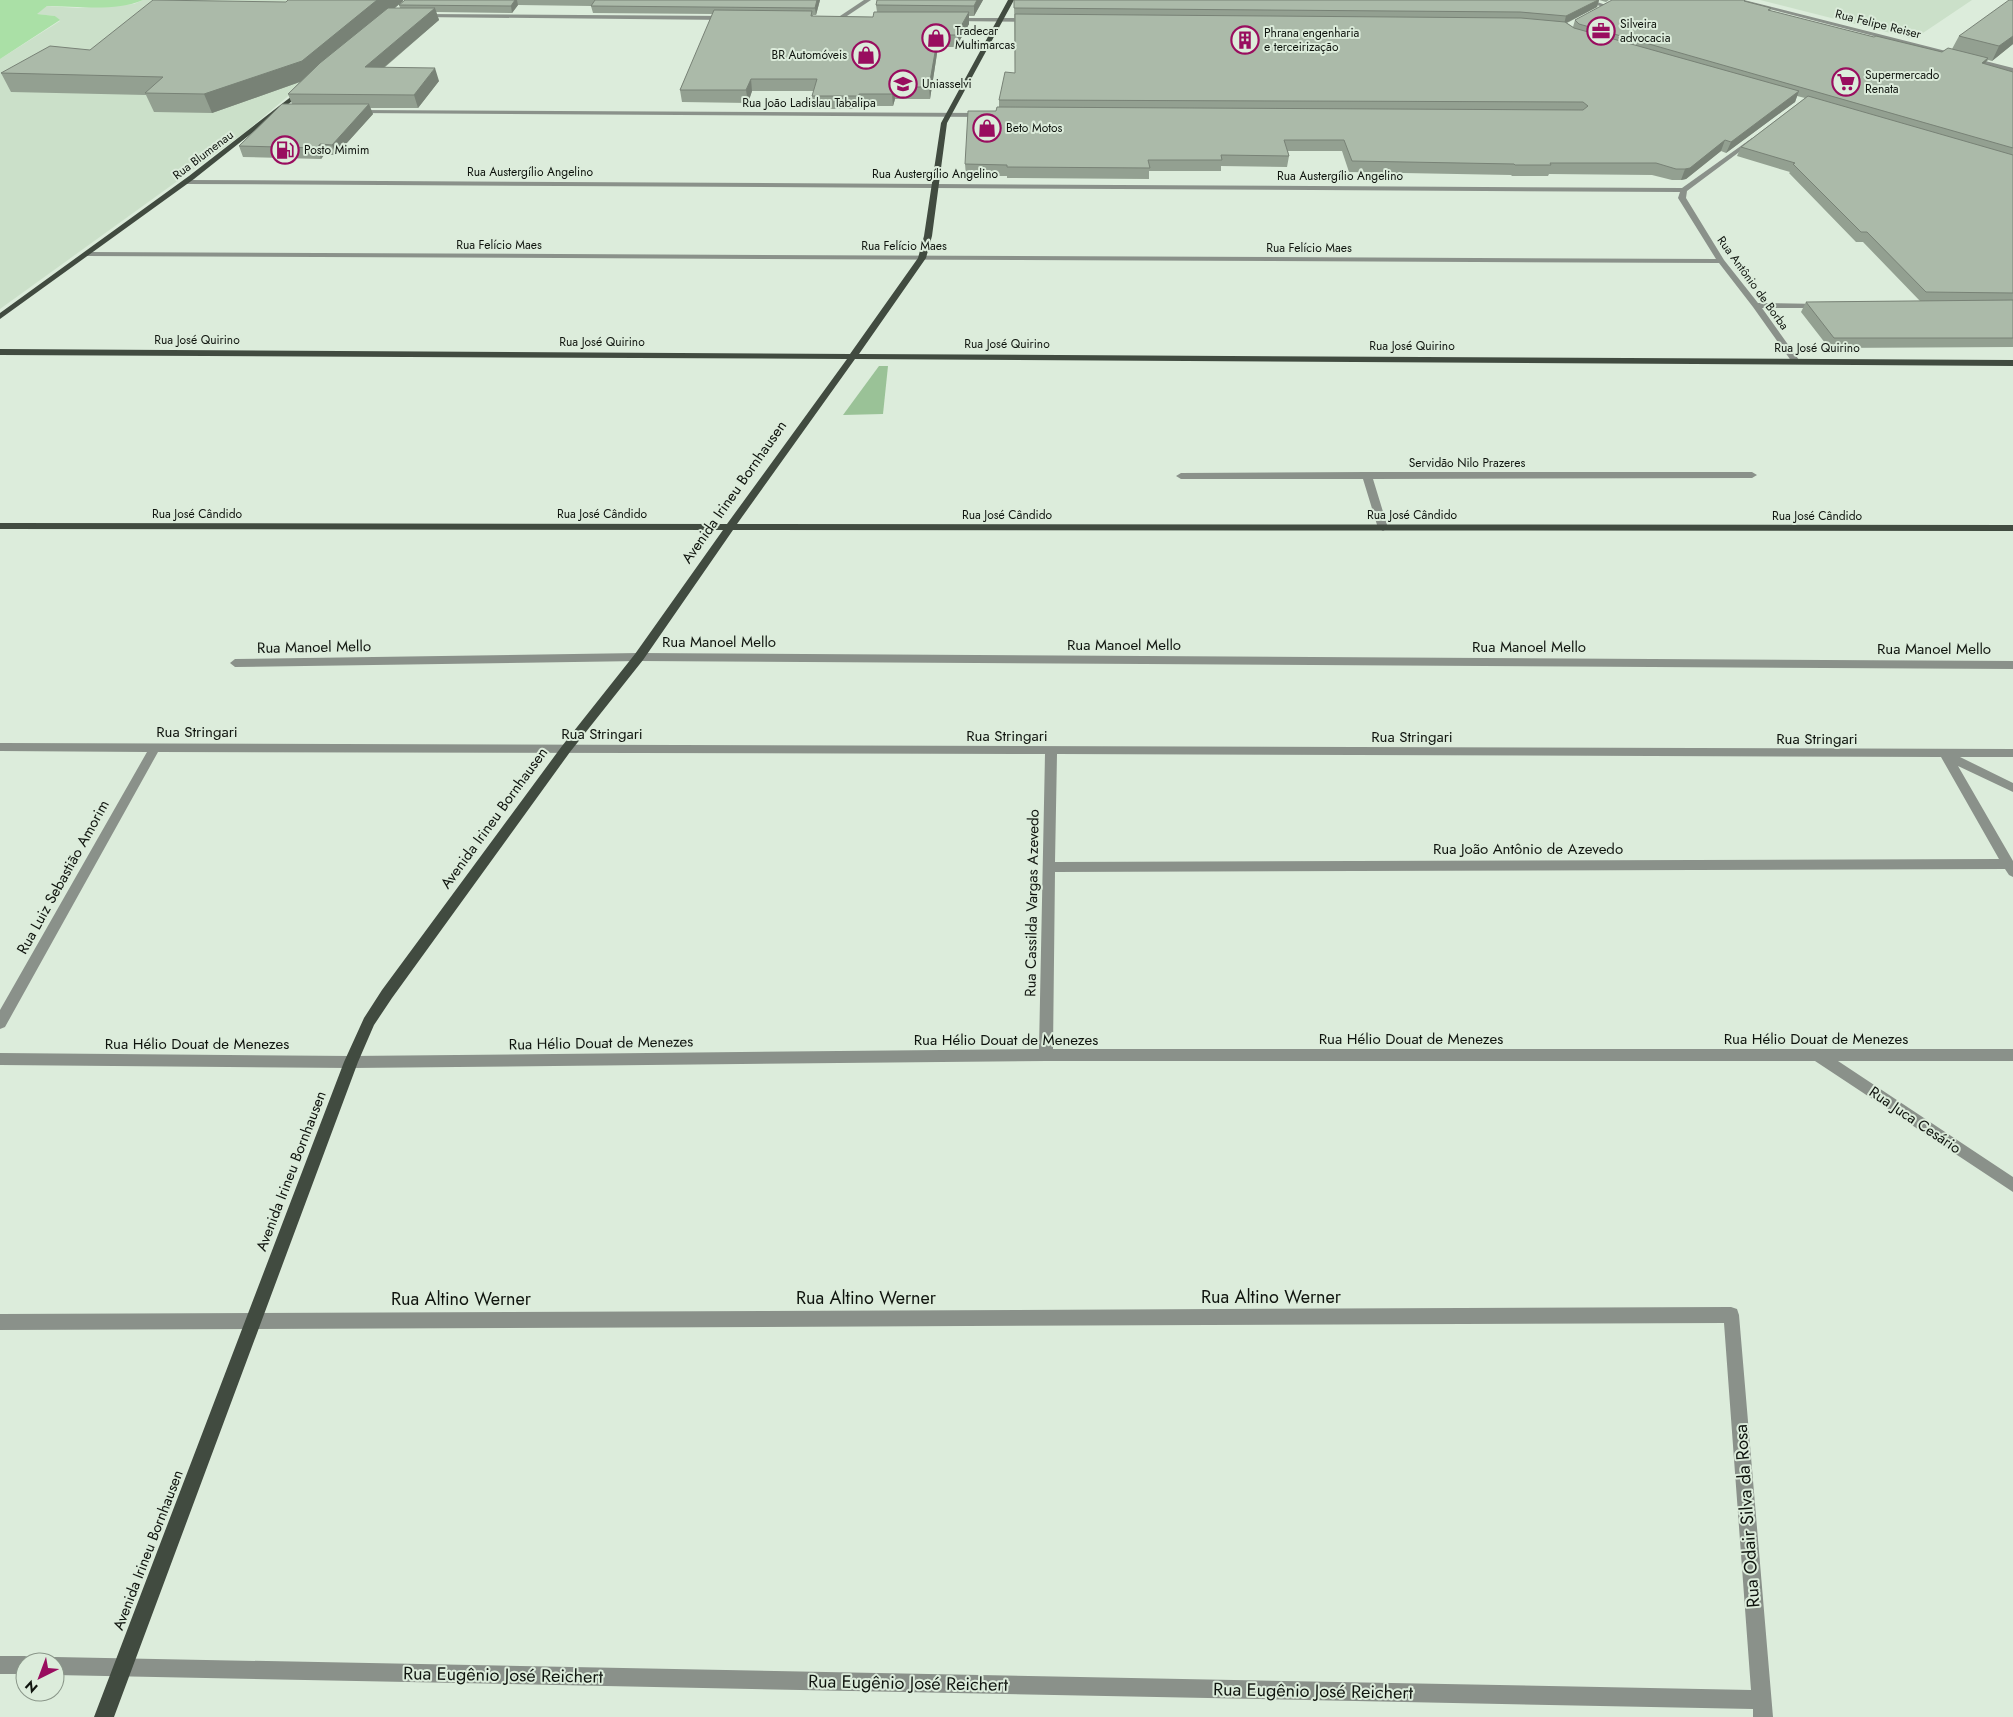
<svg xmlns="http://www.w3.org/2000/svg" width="2013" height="1717" font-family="Jost,sans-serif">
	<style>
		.built { fill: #cbe0c9 }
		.green { fill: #9ac297 }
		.water { fill: #aae0a6 }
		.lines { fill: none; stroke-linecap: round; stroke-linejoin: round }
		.minor { fill: #8a918a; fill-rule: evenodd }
		.major { fill: #414b40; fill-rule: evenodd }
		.wall { fill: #93a091 }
		.shaded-wall { fill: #788276 }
		.building { fill: #abbaa9; stroke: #788276 }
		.labels { text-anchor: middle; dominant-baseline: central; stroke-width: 4; stroke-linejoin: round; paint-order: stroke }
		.far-poi-label { font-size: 12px; fill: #0f140e; stroke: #dcecdb; text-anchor: start }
		.far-street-label { font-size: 12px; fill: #0f140e; stroke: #dcecdb }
		.street-label { font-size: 15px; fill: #0f140e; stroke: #dcecdb }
		.near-street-label { font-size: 18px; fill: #0f140e; stroke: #dcecdb }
	</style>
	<rect width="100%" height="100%" fill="#dcecdb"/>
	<path class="built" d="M143 0H403L244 133 0 309V59L60 21 55 16 36 14 47 6 78 8 134 4Z
		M1760 0H1972L1914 39Z"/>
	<path class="green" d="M879 366H888L883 414 843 415Z"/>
	<path class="water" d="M0 0H143C116 12 76 6 47 6L37 14 55 16 60 20 0 59Z"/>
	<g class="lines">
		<path class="minor" d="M864 0H871L841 20H837V18Z
			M1582 0H1591L1609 6 1606 8Z
			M1734 0H1744L2013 68V72Z
			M422 14 727 16 730 18 727 20 420 17Z
			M954 18H1032L1035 20 1032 22 952 21Z
			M357 110 984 113 987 115 984 117 355 113 354 112Z
			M1752 138 1754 139V141L1687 191 1686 198 1724 260 1758 303 1821 304 1825 306 1821 308H1762L1799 360 1795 363 1792 362 1753 307 1719 263 87 256 83 254 87 252 1716 259 1678 198 1680 192 186 184 182 182 186 180 1682 188Z
			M1367 472H1752L1757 475 1752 478 1373 479 1388 528 1383 531 1378 528 1363 479H1181L1176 476 1181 473Z
			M639 653 2013 661V669L639 661 235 667 230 663 235 659Z
			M0 743 2013 749V757H1960L2013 783V792L1958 766 2013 861V877L2009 875 2005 869 1055 872 1053 1049H2013V1061H1838L2013 1177V1192L1815 1061H1046L351 1068 0 1065V1053L351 1056 1039 1049 1045 754 158 752 5 1027 0 1029V1010L147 752 0 751ZM1057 754 1941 757 1999 859 1055 862Z
			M1731 1307 1737 1309 1739 1315 1773 1717H1753V1709L55 1675V1662H47L48 1659 55 1657 1751 1690 1724 1323 0 1330V1314Z
			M0 1656H25L32 1658 33 1662H25V1674H0Z"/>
		<path class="major" d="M1008 0H1014L947 123 932 236 926 258 859 354 2013 360V366L855 359 737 524 2013 525V531L733 530 643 660 570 752 392 998 374 1025 358 1062 114 1717H94L344 1062 364 1018 382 990 562 746 635 654 723 530 0 529V523L727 524 847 359 0 355V349L850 354 918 258 924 236 941 123Z
			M301 89 306 90 194 179 0 319V313L189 176Z"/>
	</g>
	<path class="wall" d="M405 0H820L816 15H813V16L873 17 877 12 876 5 983 0 974 16H969V24L956 47H938L930 99H895L893 106H860V109H814L812 96 814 91H752L748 103 682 102 680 90 713 14 593 13 591 6 518 5 512 13 436 12 439 20 384 68 439 81 418 108H370L373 114 336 155H324L321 159 243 157 239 146 292 104 288 94 300 82 212 113 154 112 146 95 11 92 1 73 90 50 286 2 403 1 395 8H400L399 5Z
		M1014 0H1609L1606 2 1599 0 1597 7 1567 23 1573 27 1575 20 1746 1 1771 8 1770 11 1874 37 1942 52 1952 49 1959 36 2013 0V44L1992 61 1988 60 1985 64 2013 72V347L1829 348 1801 312 1806 302 1920 301 1863 242H1856L1789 173 1790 172 1737 156 1741 147 1805 98 1797 96 1795 102 1726 153 1721 151 1686 179 1681 180H1672L1652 175 1549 174 1548 176H1512L1511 175 1349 172 1342 151H1288L1289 156 1287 167 1221 166V171H1149V179L1007 178V176H966L965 164 999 107V100L1015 73Z"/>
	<path class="shaded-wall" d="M377 0H403V1L308 79 212 113 204 94Z
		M515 0H517L518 5 512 13 511 6Z
		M817 0H820L816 15 815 8Z
		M977 0H983L974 16V6Z
		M1598 0H1599L1597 7 1564 24 1566 16Z
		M435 8 439 20 369 80 365 67Z
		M969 12V24L956 47V35Z
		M938 35V47L930 99 929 87Z
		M2013 36V44L1992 61 1999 46Z
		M1988 58 1984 66 1982 63Z
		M435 68 439 81 418 108 414 95Z
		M751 79 752 91 748 103 746 90Z
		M894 87 895 99 893 106 892 94Z
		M1799 91 1795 102 1726 153 1731 142Z
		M369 104 373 114 336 155 332 145Z
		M1725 140 1721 151 1686 179 1681 180 1685 169Z
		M320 144 324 155 321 159 317 148Z"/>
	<path class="building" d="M153 0 286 2 288 0H377L302 61 204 94 145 93 163 77 1 73 50 46 90 50Z
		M405 0H515L511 6 399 5Z
		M595 0H817L815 8 591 6Z
		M877 0H977L974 6 876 5Z
		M1014 0H1598L1566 16 1520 12 1014 8Z
		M1612 0H1745L1744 1 1771 8 1768 10 1874 37 1876 36 1942 52 1948 48 1988 58 1982 63 2013 72V148L1579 24 1575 20Z
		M2009 0H2013V36L1999 46 1959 36Z
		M388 8H435L365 67 435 68 414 95 288 94 320 63Z
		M714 10 812 11 811 16 873 17 874 12H969L956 35H938L929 87H894L892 94H859V96H812L817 79H751L746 90H680Z
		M1015 14 1521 18 1565 22 1574 28 1799 91 1731 142 1725 140 1690 168 1685 169H1676L1656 163H1550L1551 165H1515L1514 164 1352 161 1344 140H1284L1289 156 1221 155 1222 160H1148L1150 168 1007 167V165L965 164 968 111H996L997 107 1583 110 1588 106 1583 102 999 100 1005 72 1015 73Z
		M1808 96 2013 155V293L1926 292 1867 232H1861L1793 164 1795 163 1741 147Z
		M282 104H369L332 145 320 144 317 148 239 146Z
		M2013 300V338H1834L1806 302Z"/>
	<defs>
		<g id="office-ring" transform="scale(1.4375)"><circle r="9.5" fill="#dcecdb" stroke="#990d5f" stroke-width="1.5"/><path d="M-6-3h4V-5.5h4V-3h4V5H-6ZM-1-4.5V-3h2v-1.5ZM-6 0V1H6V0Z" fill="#990d5f"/></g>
		<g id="shop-ring" transform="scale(1.4375)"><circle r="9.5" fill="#dcecdb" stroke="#990d5f" stroke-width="1.5"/><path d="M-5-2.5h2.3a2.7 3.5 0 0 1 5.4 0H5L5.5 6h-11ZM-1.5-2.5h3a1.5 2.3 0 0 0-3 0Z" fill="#990d5f"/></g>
		<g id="building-ring" transform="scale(1.4375)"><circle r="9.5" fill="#dcecdb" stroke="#990d5f" stroke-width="1.5"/><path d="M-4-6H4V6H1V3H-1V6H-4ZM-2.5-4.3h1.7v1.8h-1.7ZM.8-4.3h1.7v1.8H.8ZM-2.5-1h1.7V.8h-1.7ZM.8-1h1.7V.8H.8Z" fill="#990d5f"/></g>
		<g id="supermarket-ring" transform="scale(1.4375)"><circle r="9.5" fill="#dcecdb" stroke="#990d5f" stroke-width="1.5"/><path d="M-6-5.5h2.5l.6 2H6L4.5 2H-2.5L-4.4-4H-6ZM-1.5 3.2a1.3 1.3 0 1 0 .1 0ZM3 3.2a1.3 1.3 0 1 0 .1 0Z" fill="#990d5f"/></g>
		<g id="university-ring" transform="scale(1.4375)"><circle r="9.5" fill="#dcecdb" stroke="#990d5f" stroke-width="1.5"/><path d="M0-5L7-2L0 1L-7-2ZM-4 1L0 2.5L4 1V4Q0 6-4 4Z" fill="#990d5f"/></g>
		<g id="fuel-ring" transform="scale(1.4375)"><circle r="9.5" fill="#dcecdb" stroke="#990d5f" stroke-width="1.5"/><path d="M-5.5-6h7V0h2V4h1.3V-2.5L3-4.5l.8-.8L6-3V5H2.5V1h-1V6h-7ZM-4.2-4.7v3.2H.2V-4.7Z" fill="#990d5f"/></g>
	</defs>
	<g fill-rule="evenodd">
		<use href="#office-ring" x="1601" y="31"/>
		<use href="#shop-ring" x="936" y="38"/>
		<use href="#building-ring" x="1245" y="40"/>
		<use href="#shop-ring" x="866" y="55"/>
		<use href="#supermarket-ring" x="1846" y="82"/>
		<use href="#university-ring" x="903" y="84"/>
		<use href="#shop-ring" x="987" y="128"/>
		<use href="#fuel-ring" x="285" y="150"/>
	</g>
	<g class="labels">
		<g class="far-poi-label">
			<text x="1620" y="24">Silveira<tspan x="1620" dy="14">advocacia</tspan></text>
			<text x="955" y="31">Tradecar<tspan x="955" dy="14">Multimarcas</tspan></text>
			<text x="1264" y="33">Phrana engenharia<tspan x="1264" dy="14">e terceirização</tspan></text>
			<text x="847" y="55" text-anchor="end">BR Automóveis</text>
			<text x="1865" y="75">Supermercado<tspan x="1865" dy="14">Renata</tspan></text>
			<text x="922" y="84">Uniasselvi</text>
			<text x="1006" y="128">Beto Motos</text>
			<text x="304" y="150">Posto Mimim</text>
		</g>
		<g class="far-street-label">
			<text transform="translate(1878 24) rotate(14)">Rua Felipe Reiser</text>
			<text x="809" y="103">Rua João Ladislau Tabalipa</text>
			<text transform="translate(203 155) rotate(-37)">Rua Blumenau</text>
			<text x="530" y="172">Rua Austergílio Angelino</text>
			<text x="935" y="174">Rua Austergílio Angelino</text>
			<text x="1340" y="176">Rua Austergílio Angelino</text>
			<text x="499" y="245">Rua Felício Maes</text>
			<text x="904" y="246">Rua Felício Maes</text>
			<text x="1309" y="248">Rua Felício Maes</text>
			<text transform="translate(1753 283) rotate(54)">Rua Antônio de Borba</text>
			<text x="197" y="340">Rua José Quirino</text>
			<text x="602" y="342">Rua José Quirino</text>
			<text x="1007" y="344">Rua José Quirino</text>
			<text x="1412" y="346">Rua José Quirino</text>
			<text x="1817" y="348">Rua José Quirino</text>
			<text x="1467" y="463">Servidão Nilo Prazeres</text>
			<text x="197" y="514">Rua José Cândido</text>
			<text x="602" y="514">Rua José Cândido</text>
			<text x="1007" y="515">Rua José Cândido</text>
			<text x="1412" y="515">Rua José Cândido</text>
			<text x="1817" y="516">Rua José Cândido</text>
		</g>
		<g class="street-label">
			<text transform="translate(734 492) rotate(-55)">Avenida Irineu Bornhausen</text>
			<text x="719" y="642">Rua Manoel Mello</text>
			<text x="1124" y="645">Rua Manoel Mello</text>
			<text transform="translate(314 647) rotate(-1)">Rua Manoel Mello</text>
			<text x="1529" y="647">Rua Manoel Mello</text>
			<text x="1934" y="649">Rua Manoel Mello</text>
			<text x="197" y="732">Rua Stringari</text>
			<text x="602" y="734">Rua Stringari</text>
			<text x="1007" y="736">Rua Stringari</text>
			<text x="1412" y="737">Rua Stringari</text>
			<text x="1817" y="739">Rua Stringari</text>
			<text transform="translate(494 818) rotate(-54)">Avenida Irineu Bornhausen</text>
			<text x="1528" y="849">Rua João Antônio de Azevedo</text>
			<text transform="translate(63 877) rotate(-61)">Rua Luiz Sebastião Amorim</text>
			<text transform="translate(1032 903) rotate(-89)">Rua Cassilda Vargas Azevedo</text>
			<text x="1411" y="1039">Rua Hélio Douat de Menezes</text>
			<text x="1816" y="1039">Rua Hélio Douat de Menezes</text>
			<text x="1006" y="1040">Rua Hélio Douat de Menezes</text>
			<text transform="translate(601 1043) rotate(-1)">Rua Hélio Douat de Menezes</text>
			<text x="197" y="1044">Rua Hélio Douat de Menezes</text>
			<text transform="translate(1915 1120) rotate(34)">Rua Juca Cesário</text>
			<text transform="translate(291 1171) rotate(-69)">Avenida Irineu Bornhausen</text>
			<text transform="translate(148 1550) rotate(-69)">Avenida Irineu Bornhausen</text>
		</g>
		<g class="near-street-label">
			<text x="1271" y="1297">Rua Altino Werner</text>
			<text x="866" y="1298">Rua Altino Werner</text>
			<text x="461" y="1299">Rua Altino Werner</text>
			<text transform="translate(1747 1516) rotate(-94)">Rua Odair Silva da Rosa</text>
			<text transform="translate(503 1675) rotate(1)">Rua Eugênio José Reichert</text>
			<text transform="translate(908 1683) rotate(1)">Rua Eugênio José Reichert</text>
			<text transform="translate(1313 1691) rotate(1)">Rua Eugênio José Reichert</text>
		</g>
	</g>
	<g transform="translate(40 1677) rotate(222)"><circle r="24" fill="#dcecdb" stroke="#8a9689"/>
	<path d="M0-4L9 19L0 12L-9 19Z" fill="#990d5f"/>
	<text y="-8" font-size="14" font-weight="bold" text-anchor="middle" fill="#0f140e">N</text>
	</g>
</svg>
